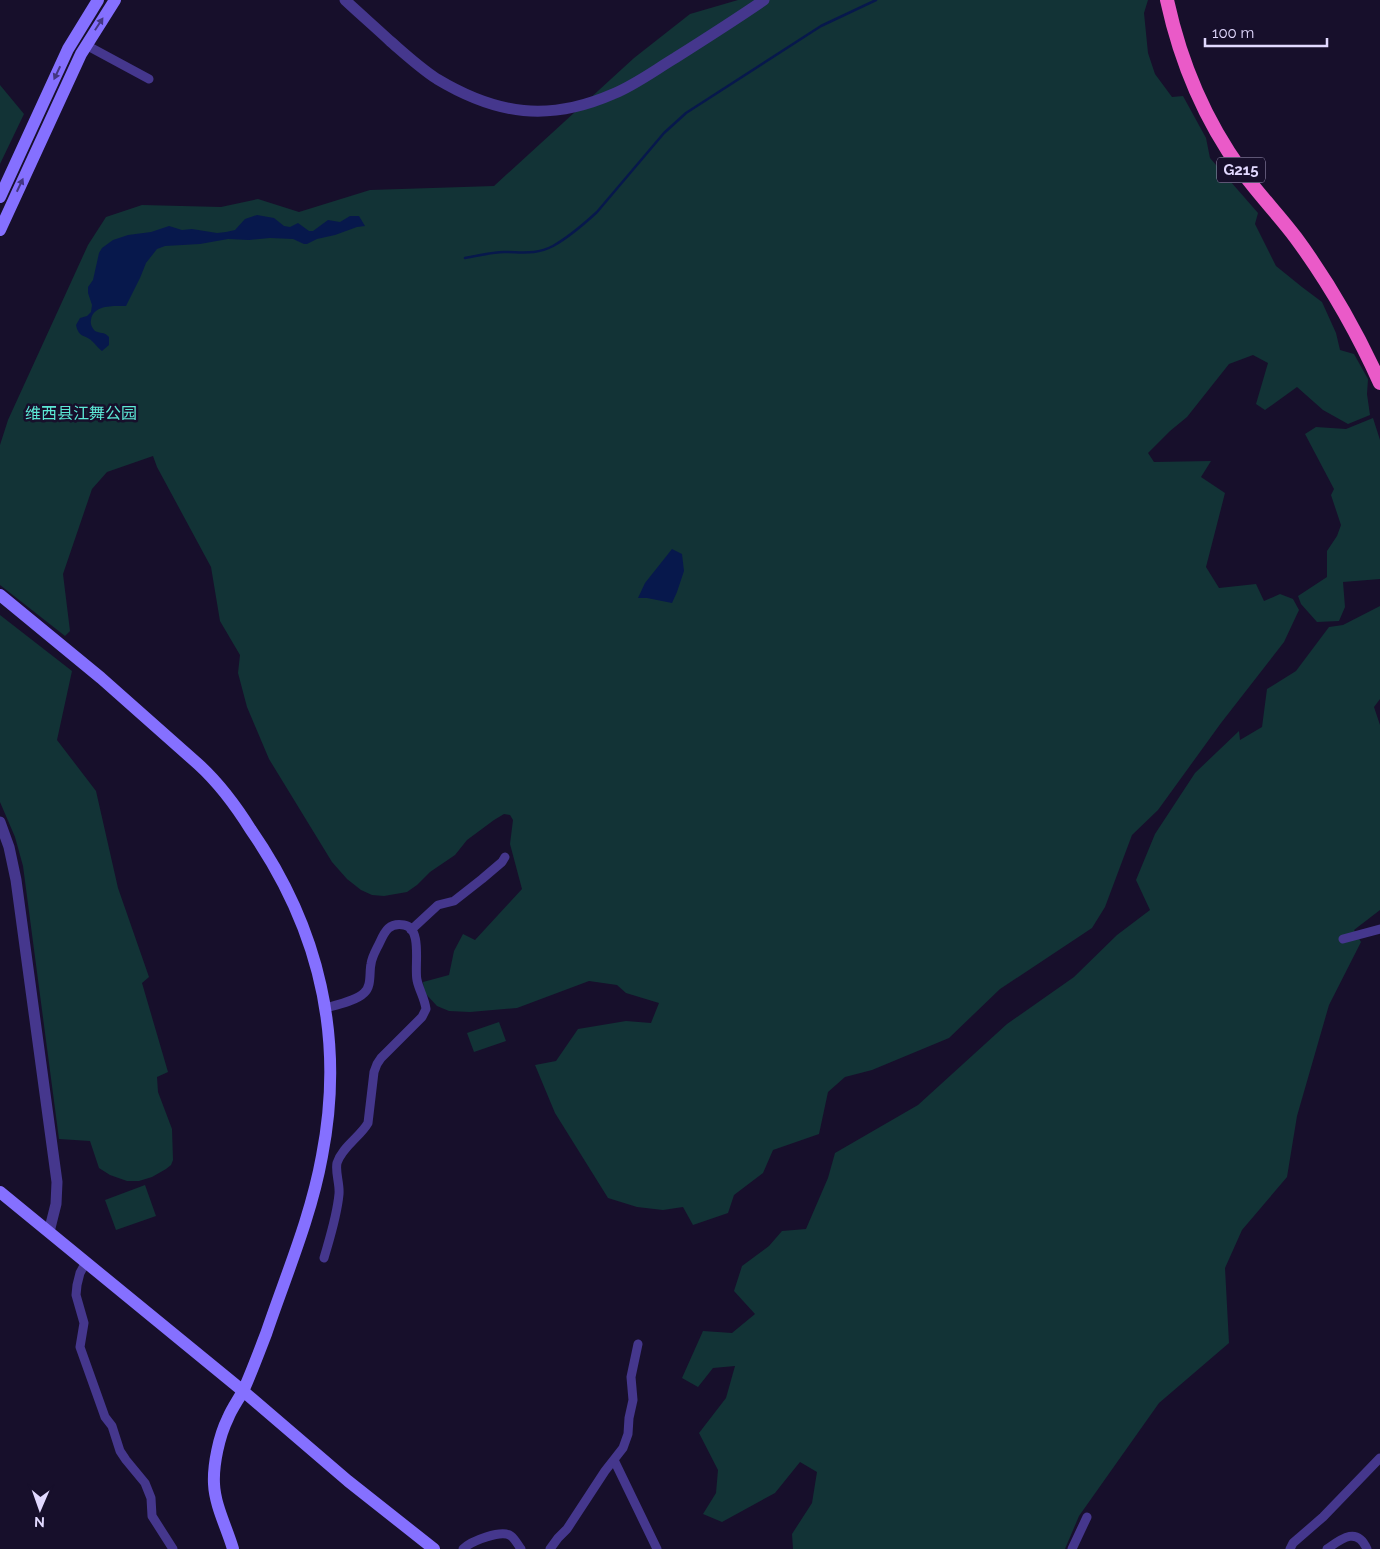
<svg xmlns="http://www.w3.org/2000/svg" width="1380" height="1549" font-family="Raleway,'Noto Sans SC',sans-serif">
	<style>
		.green { fill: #123336 }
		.water { fill: #07184c }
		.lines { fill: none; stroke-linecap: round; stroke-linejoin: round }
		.stream { stroke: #07184c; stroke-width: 2.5 }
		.minor { stroke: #45378d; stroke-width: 9 }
		.tertiary { stroke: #45378d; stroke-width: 11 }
		.secondary { stroke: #8570ff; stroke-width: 12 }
		.trunk { stroke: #ea5ac8; stroke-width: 14 }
		.oneway { fill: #433680 }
		.labels { text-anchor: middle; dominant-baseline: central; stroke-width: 5; stroke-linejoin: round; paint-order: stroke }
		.shield { fill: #170f2b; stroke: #a59cbf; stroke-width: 1 }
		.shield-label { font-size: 15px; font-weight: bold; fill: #e2d9ff }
		.park-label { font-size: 16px; fill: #5ce8d5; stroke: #170f2b }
	</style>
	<rect width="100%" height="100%" fill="#170f2b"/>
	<path class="green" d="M738 0H1148L1144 13 1148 53 1155 74 1172 97 1183 96 1206 138 1210 158 1258 213 1255 224 1276 266 1302 287 1322 302 1336 333 1340 350 1354 354 1368 379 1367 394 1370 415 1348 424 1323 410 1297 387 1265 410 1256 404 1268 363 1253 355 1229 364 1187 417 1170 431 1148 453 1154 462 1211 461 1201 477 1225 493 1206 567 1219 588 1256 584 1264 601 1280 594 1293 599 1299 610 1284 642 1221 723 1158 810 1132 835 1105 907 1092 928 1000 989 949 1038 872 1070 845 1077 828 1092 819 1134 773 1150 763 1173 734 1195 728 1213 693 1225 683 1207 663 1210 637 1207 608 1198 555 1113 535 1065 556 1061 578 1029 626 1021 651 1023 659 1003 626 993 617 985 589 981 517 1008 470 1012 449 1011 437 1006 424 992 423 982 449 975 454 951 463 934 475 940 522 889 510 844 513 820 510 815 504 814 494 820 467 840 455 855 430 872 417 885 407 892 384 896 372 895 361 890 347 879 332 862 269 759 247 707 238 673 240 655 220 621 211 567 157 467 153 456 107 472 92 489 63 574 70 631 65 636 0 585V445L8 420 88 245 106 217 142 205 221 207 258 199 299 212 370 190 494 186 634 58 690 14Z
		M0 85 24 114 0 164Z
		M1373 418 1380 440V579L1343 582 1345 607 1339 621 1317 622 1301 604 1298 596 1327 577V551L1337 536 1341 525 1331 495 1334 489 1305 434 1316 427 1346 429Z
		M1380 606V699L1374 707 1380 725V910L1354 930 1361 942 1329 1005 1297 1116 1287 1177 1242 1230 1225 1268 1229 1343 1159 1403 1079 1516 1065 1549H793L792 1534 812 1503 817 1472 800 1462 775 1493 722 1522 703 1514 716 1493 718 1470 699 1433 726 1398 735 1366 713 1368 698 1387 682 1378 703 1331 732 1333 755 1314 734 1291 742 1266 769 1246 782 1231 806 1229 828 1178 835 1153 918 1105 1007 1024 1074 977 1117 935 1150 910 1136 880 1155 834 1195 773 1239 731 1240 740 1262 727 1267 689 1296 671 1329 627 1343 625Z
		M0 615 72 671 57 740 96 791 118 888 149 977 142 983 168 1072 157 1077 158 1092 172 1129 173 1160 171 1165 166 1169 152 1177 139 1181H127L110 1175 99 1168 90 1141 59 1139 23 866 15 837 0 802Z
		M499 1022 506 1041 474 1052 467 1033Z
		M145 1185 156 1216 116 1230 105 1200Z"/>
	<path class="water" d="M257 215 274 218 284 226 290 227 298 223 309 231H313L328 220 340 222 350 216H359L365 226 357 227 335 235 317 239 307 244H304L293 239 270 238 249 240 228 239 200 244 165 246 157 249 146 263 140 278 126 306C115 306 93 304 91 320 90 324 92 328 95 331 100 334 104 331 109 337V345L102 351C98 348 96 345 93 342 86 334 79 339 76 325L80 318 87 316 91 312 92 305 88 293V287L93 280 99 253 102 248 113 240 128 235 151 232 169 226 182 230 192 229 217 233 226 232 235 230 245 219Z
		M672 549 682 554 684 571 677 592 672 603 647 598H638L645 583Z"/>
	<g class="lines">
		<path class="stream" d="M465 258C478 256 491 252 504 252 522 252 536 255 553 246 569 237 584 224 597 212L664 133 686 113 821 26 876 0"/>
		<path class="minor" d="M86 45 149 79
			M411 930 438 905 454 901 482 879 502 862 505 857
			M1343 939 1380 929
			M324 1258C330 1237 337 1216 339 1194 340 1184 335 1172 337 1163 342 1147 360 1137 368 1123L374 1072 377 1064 381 1058 422 1017 426 1009C425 999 419 990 417 980 414 967 423 928 404 925 387 922 384 934 378 946 375 952 372 957 371 964 369 973 372 986 364 993 356 1001 336 1005 325 1008
			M86 1262 80 1273 77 1285 76 1295 84 1323 80 1347 105 1417 112 1426 120 1451 126 1460 145 1483 151 1498 152 1516 173 1549
			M614 1460 657 1549
			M463 1549C471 1541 502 1529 511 1536 515 1539 518 1545 521 1549
			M550 1549 558 1538 567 1529 605 1471 623 1448 628 1434 629 1418 633 1400 631 1377 638 1344
			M1072 1549 1087 1517
			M1290 1549 1293 1543 1323 1517 1380 1458
			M1327 1549C1341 1539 1357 1526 1367 1549"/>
		<path class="tertiary" d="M345 0C360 14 375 27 390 41 405 54 420 68 437 79 497 115 549 122 613 94 635 85 655 70 675 58 705 39 735 20 764 0
			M0 822 9 847 16 880 57 1182 56 1204 49 1232"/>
		<path class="secondary" d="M0 197 68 49 98 0
			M0 230 81 54 115 0
			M0 595 101 678 198 764C219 783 236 806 251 830 319 928 345 1038 322 1156 311 1217 286 1275 266 1334 259 1352 252 1371 244 1389 239 1399 232 1408 228 1418 219 1436 213 1465 214 1484 215 1506 227 1528 233 1549
			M0 1192 243 1391 348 1481 434 1549"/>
		<path class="trunk" d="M1167 0C1180 60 1205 120 1241 170 1258 194 1279 215 1296 238 1329 283 1357 332 1380 383"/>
	</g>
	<defs><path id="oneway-solid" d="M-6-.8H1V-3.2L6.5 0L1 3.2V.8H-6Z" transform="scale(1.25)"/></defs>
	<g class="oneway">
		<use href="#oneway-solid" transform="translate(99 24) rotate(-57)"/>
		<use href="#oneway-solid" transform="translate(57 73) rotate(115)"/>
		<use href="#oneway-solid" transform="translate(20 185) rotate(-65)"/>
	</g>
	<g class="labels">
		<rect class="shield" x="1217" y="157.5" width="48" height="25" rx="4"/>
		<g class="shield-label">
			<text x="1241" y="170">G215</text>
		</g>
		<g class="park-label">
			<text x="81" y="413">维西县江舞公园</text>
		</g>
	</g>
	<g transform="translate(40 1509) rotate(182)" stroke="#170f2b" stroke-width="4" paint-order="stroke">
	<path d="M0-4L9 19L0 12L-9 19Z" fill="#e2d9ff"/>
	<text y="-8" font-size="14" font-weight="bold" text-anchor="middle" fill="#e2d9ff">N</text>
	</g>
	<path d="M1205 38v8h122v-8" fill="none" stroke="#e2d9ff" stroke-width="2.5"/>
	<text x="1212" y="38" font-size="15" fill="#e2d9ff" stroke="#170f2b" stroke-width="4" paint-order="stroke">100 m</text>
</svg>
